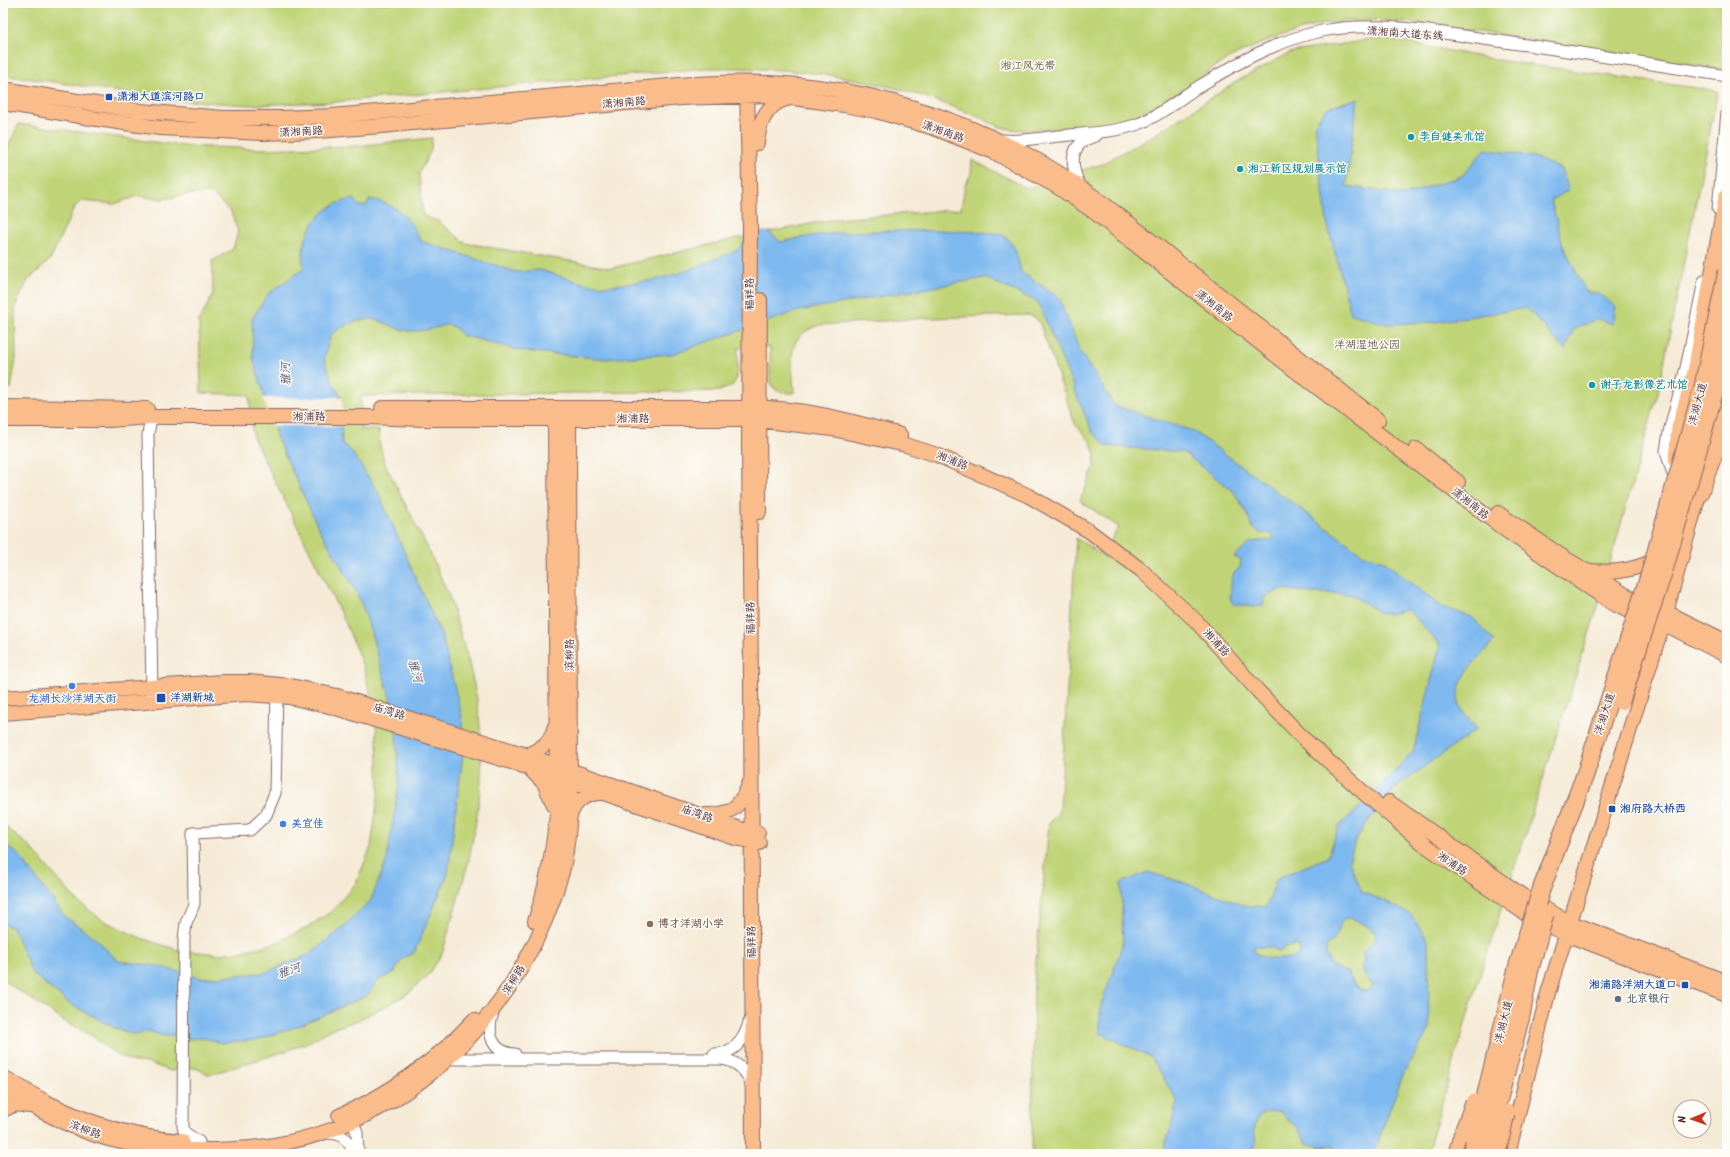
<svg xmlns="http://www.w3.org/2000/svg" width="1730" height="1157" font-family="Kalam,'LXGW WenKai TC',sans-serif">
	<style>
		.green { fill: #c0d477; stroke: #857a51 }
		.water { fill: #7db8ef; stroke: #646c8d; fill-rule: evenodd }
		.pier { fill: #f5ead6 }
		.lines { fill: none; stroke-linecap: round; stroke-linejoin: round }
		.minor-casing { stroke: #866667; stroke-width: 13 }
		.major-casing { stroke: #866667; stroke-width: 16 }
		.highway-casing { stroke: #866667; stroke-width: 19 }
		.minor { stroke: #fff; stroke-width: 11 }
		.major { stroke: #f9bc8a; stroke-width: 14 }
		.highway { stroke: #f9bc8a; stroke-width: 17 }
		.major-bridge-casing { stroke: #866667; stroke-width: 16; stroke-linecap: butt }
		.highway-bridge-casing { stroke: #866667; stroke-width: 19; stroke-linecap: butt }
		.major-bridge { stroke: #f9bc8a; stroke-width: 14 }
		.highway-bridge { stroke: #f9bc8a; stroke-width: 17 }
		.transit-dot { fill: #1a4fb4; stroke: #fdfcf7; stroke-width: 1.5 }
		.culture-dot { fill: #0f9aa8; stroke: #fdfcf7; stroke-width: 1.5 }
		.shop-dot { fill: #3f7fe0; stroke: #fdfcf7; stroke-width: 1.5 }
		.education-dot { fill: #8d6e63; stroke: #fdfcf7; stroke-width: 1.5 }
		.service-dot { fill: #5c6f8a; stroke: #fdfcf7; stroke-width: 1.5 }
		.labels { text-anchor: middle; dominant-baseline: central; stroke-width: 3; stroke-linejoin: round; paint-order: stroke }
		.street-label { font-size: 11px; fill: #4a1f2b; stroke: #fdfcf7 }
		.park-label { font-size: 11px; fill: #6d5542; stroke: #fdfcf7 }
		.transit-label { font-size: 11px; font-weight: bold; fill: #164399; stroke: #fdfcf7; text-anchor: start }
		.culture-label { font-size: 11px; font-weight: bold; fill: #0d838f; stroke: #fdfcf7; text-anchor: start }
		.shop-label { font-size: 11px; font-weight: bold; fill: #366cbe; stroke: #fdfcf7 }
		.education-label { font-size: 11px; font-weight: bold; fill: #785e54; stroke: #fdfcf7; text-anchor: start }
		.service-label { font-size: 11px; font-weight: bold; fill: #4e5e75; stroke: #fdfcf7; text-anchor: start }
		.water-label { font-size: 12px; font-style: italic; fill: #5c5570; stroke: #fdfcf7 }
	</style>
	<rect width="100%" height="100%" fill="#fdfcf7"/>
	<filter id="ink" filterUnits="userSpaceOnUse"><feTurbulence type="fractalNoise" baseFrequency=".025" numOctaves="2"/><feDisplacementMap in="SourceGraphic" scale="8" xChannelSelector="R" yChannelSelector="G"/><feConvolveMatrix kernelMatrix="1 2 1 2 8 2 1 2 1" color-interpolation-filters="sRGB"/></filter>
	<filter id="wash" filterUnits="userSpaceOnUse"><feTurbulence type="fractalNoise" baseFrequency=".012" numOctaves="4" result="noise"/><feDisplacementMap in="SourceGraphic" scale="16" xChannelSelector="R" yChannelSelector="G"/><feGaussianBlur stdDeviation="0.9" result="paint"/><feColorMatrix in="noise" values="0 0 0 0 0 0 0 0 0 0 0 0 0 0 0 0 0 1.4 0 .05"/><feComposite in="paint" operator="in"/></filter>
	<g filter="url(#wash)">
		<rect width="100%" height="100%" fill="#f5ead6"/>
		<path class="green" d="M3 3H1727V70C1655 59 1583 48 1512 37 1448 28 1374 11 1311 27 1280 36 1251 46 1223 62 1203 74 1185 90 1165 101 1135 119 1099 127 1064 128 1045 129 1024 132 1005 128 995 126 986 120 976 116 953 107 930 98 906 91 841 73 773 67 706 68L334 102 249 105 161 99 89 87 3 75Z
			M1381 38 1497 60 1718 91 1658 393 1596 612 1470 1007 1427 1154H1032L1034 983 1049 824 1060 810 1076 538 1102 555 1119 527 1080 501 1094 467 1095 456 1091 442 1075 424 1040 324 1035 317 1029 315 929 318 819 325C783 337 793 363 794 393 789 393 783 393 778 391 766 387 771 358 770 347L738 348 737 378 732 386 719 391 361 396V430H379V441L385 464 429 551 449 596 468 659 477 699 481 735V782L477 815 469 860 442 954 430 973 410 992 390 1004 358 1020 329 1030 311 1041 286 1051 215 1073 207 1074 198 1069 188 1067 171 1071 148 1063 134 1062 119 1056 89 1034 67 1023 3 980V825L29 846 76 900 102 920 141 938 178 950 219 954 243 951 273 944 306 928 332 911 356 883 371 847 379 790 376 715 364 669 346 624 253 437 249 395 201 393 199 321 213 294 212 261 233 249 238 232 231 212 211 193 185 195 162 199 138 196 114 204 81 201 74 208 50 260 28 280 15 307 16 358 11 389 3 376V156L19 124 184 146 260 149 355 146 432 138 431 150 419 173 423 216 438 221 465 243 611 268 734 239 835 219 961 209 965 185 971 174 972 160 1027 188 1102 164 1154 135 1239 80 1292 52Z"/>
		<path class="water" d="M1358 98 1346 186 1404 195 1462 176 1485 149 1534 157 1561 169 1569 190 1551 200 1563 245 1586 292 1598 293 1616 307 1613 324 1597 319 1573 330 1565 350 1527 308 1435 322 1387 324 1351 314 1327 223 1315 124 1326 108Z
			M354 199 359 206H366L370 199C397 204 409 217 421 241L516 272 540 270 586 284 608 286 655 280 680 273 738 250 746 238 763 232 770 233 781 242C818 233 856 231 893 231 930 230 966 230 1002 234 1017 245 1017 256 1021 272L1059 297 1080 352 1115 406 1193 431 1364 555 1384 561 1441 607 1472 617 1494 641C1478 659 1446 685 1463 712 1467 718 1472 723 1477 729L1397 786 1365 825 1355 841 1349 861 1362 892 1385 901 1410 914 1428 940 1429 1030 1404 1072 1373 1154H1341V1152L1331 1145 1323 1147 1306 1143 1298 1128 1279 1111C1274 1112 1267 1111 1263 1113 1253 1118 1254 1134 1256 1142L1252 1150 1253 1154H1162L1171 1127 1177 1101 1151 1057 1100 1033V1008L1123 943 1121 883 1148 872 1185 883 1243 905 1266 907 1277 878 1328 857 1339 826 1361 806 1413 752 1440 645 1408 610 1388 614 1378 612 1352 595 1330 593H1312L1282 589 1264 597 1263 606 1254 607 1233 604 1230 598 1232 576 1240 567 1241 560 1234 557 1251 542 1272 540 1274 537 1269 533H1260L1251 526 1248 515 1234 492 1183 452 1106 446 1092 432 1038 302 985 278 798 311 672 354 606 359 522 351 461 335 457 329 448 324C433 329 419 333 403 330 394 328 386 322 377 320 358 317 346 325 331 334L324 359 333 383 340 394 342 443 352 452 378 492 442 637 462 717 463 753 448 874 414 953 406 956 401 960 395 972 377 981 368 995 301 1025 257 1040 222 1043 203 1038 189 1039 175 1035 164 1036 149 1031 136 1035 115 1028 68 1003 32 973 13 928 3 924V844L18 854 65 917 93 936 118 961 158 966 201 978 264 973 308 955 339 931 371 900 387 859 399 783 395 715 366 616 357 593 318 527 277 438 253 358 252 319 268 294 304 268C298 243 314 212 339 203 343 201 349 200 354 199ZM1348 918C1360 921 1368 925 1376 934L1374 941 1362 953 1364 960 1361 968 1365 976 1373 985 1370 990 1363 991 1355 985 1347 972 1331 966 1326 952 1327 945 1334 941 1341 922ZM1295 945 1300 947 1299 955C1285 961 1261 962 1252 949L1256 947H1272L1277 951 1280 952 1283 948Z"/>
		<path class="pier" d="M342 397 344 426H272L263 398Z"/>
	</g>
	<g filter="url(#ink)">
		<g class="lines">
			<g class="minor-casing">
				<path id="minor" d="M1002 140C1022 142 1039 138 1059 136 1086 133 1115 133 1141 123 1162 114 1179 99 1198 87 1237 63 1277 40 1322 31 1375 21 1431 31 1484 39 1565 50 1646 63 1727 76
					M1080 186C1070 165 1068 143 1096 136
					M1718 209 1727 112
					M1673 474 1666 451 1669 432 1686 368 1704 281
					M152 694 148 435 150 423 156 417
					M494 1010C486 1030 490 1053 515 1054
					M714 1054C735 1054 745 1039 750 1020
					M449 1059H721C735 1060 748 1071 751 1085
					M350 1114 357 1133 358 1154
					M326 1133C338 1133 346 1136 352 1149
					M199 1142 185 1133 183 1127 184 939 186 923 194 904 193 833 250 830 266 815 275 793 277 689"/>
			</g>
			<g class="major-casing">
				<path id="major" d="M747 86 750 229 749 444 751 680 753 1154
					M3 89 140 111 223 118H281L332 116 691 84C723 83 754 81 786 84 868 89 951 115 1024 153 1078 181 1125 220 1173 258 1241 311 1309 366 1378 420
					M3 103 97 119 160 128 263 133 318 131 370 127 681 98 772 95 844 105 876 111 934 128 994 152 1056 186 1094 212 1293 369 1504 529 1612 603 1637 615 1663 623 1727 656
					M757 143C759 122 767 102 790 98
					M3 407 147 409
					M382 408H769C815 411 857 422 900 435
					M3 420H109L150 417H365L424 419H749L833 429 906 445 937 455 1029 496 1089 531 1141 570 1196 621 1258 691 1305 740 1365 794 1426 846 1526 914 1565 934 1727 995
					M1416 449 1458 482
					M759 512 760 300
					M1498 513 1560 555 1639 603 1666 612 1727 642
					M1591 571C1614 573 1628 571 1649 563
					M3 698 221 682H249L291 686
					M3 713 247 694 289 697
					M526 755 746 831 758 833
					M526 755C541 750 551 742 555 726
					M524 766 735 838 759 843
					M531 770 544 783 554 805
					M1389 802 1530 901 1569 922 1727 982
					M705 815C731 816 741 806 750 782
					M570 816C574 802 587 792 602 793
					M535 921C547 886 553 851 557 814L555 410
					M3 1077C18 1085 31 1094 46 1102 88 1123 134 1138 182 1141
					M3 1090C41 1111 78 1133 121 1142 146 1148 172 1149 197 1150 227 1150 255 1149 284 1143 420 1116 526 1003 562 872 567 853 568 834 570 815L569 411
					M3 1110 16 1104 29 1106
					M339 1116C389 1095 437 1060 474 1020
					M1508 1154 1548 993 1663 623 1699 494"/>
			</g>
			<g class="highway-casing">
				<path id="highway" d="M1677 459 1680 428 1696 372 1727 197
					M1699 494 1720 437 1727 406
					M1457 1154 1463 1132"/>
			</g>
			<use href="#minor" class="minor"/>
			<use href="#major" class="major"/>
			<use href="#highway" class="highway"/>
			<g class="major-bridge-casing">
				<path id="major-bridge" d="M291 686 337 696 526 755
					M289 697 333 707 524 766"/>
			</g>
			<g class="highway-bridge-casing">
				<path id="highway-bridge" d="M1621 701 1665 567 1715 390 1727 337
					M1463 1132 1474 1103
					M1471 1154 1517 968 1541 890 1585 775 1649 576 1703 386 1727 271
					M1484 1154 1521 1016 1529 973 1545 914
					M1497 1154 1506 1113"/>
			</g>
			<use href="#major-bridge" class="major-bridge"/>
			<use href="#highway-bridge" class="highway-bridge"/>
		</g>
	</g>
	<g class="transit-dot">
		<rect x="105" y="93" width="8" height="8" rx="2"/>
		<rect x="156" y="693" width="10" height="10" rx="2"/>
		<rect x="1608" y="805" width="8" height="8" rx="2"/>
		<rect x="1681" y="981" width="8" height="8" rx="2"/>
	</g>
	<g class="culture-dot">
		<circle cx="1411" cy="137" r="4"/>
		<circle cx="1240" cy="169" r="4"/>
		<circle cx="1592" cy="385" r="4"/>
	</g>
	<g class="shop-dot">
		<circle cx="72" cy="686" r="4"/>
		<circle cx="283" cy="824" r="4"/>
	</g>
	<circle class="education-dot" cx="650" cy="924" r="4"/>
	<circle class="service-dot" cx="1618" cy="999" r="4"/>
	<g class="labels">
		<g class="street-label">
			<text transform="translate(1405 34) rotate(4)">潇湘南大道东线</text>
			<text transform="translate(624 103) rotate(-5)">潇湘南路</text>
			<text transform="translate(301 132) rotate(-3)">潇湘南路</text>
			<text transform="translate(943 132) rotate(20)">潇湘南路</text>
			<text transform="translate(750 294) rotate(-90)">福祥路</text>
			<text transform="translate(1214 306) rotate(38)">潇湘南路</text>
			<text transform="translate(1698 404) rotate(-75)">洋湖大道</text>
			<text x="309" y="417">湘浦路</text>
			<text x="633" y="419">湘浦路</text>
			<text transform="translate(952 461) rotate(22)">湘浦路</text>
			<text transform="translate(1470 504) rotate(38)">潇湘南路</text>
			<text transform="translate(751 618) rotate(-91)">福祥路</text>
			<text transform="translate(1216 643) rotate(48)">湘浦路</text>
			<text transform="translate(570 655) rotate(-90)">滨柳路</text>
			<text transform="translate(389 712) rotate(17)">庙湾路</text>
			<text transform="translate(1605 714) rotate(-72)">洋湖大道</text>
			<text transform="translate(697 814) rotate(19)">庙湾路</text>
			<text transform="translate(1452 864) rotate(34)">湘浦路</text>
			<text transform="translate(752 942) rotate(-91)">福祥路</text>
			<text transform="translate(514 980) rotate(-58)">滨柳路</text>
			<text transform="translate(1504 1022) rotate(-76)">洋湖大道</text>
			<text transform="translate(85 1130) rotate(20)">滨柳路</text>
		</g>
		<g class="park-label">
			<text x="1028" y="66">湘江风光带</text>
			<text x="1367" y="345">洋湖湿地公园</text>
		</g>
		<g class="transit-label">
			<text x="117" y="97">潇湘大道滨河路口</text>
			<text x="170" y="698">洋湖新城</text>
			<text x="1620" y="809">湘府路大桥西</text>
			<text x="1677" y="985" text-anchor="end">湘浦路洋湖大道口</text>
		</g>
		<g class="culture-label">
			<text x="1419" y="137">李自健美术馆</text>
			<text x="1248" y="169">湘江新区规划展示馆</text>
			<text x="1600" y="385">谢子龙影像艺术馆</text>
		</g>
		<g class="shop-label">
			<text x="72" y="699">龙湖长沙洋湖天街</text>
			<text x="291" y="824" text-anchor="start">美宜佳</text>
		</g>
		<g class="education-label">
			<text x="658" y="924">博才洋湖小学</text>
		</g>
		<g class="service-label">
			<text x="1626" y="999">北京银行</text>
		</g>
		<g class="water-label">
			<text transform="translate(286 374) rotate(-92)">雅河</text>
			<text transform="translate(415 671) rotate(74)">雅河</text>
			<text transform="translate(289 971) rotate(-20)">雅河</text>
		</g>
	</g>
	<rect width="1730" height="1157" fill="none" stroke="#fdfcf7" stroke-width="16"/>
	<g transform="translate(1692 1119) rotate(268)"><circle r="19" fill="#fdfcf7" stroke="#b5a4a5"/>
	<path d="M0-3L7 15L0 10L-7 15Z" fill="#c8321e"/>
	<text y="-6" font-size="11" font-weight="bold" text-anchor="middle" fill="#4a1f2b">N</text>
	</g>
</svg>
